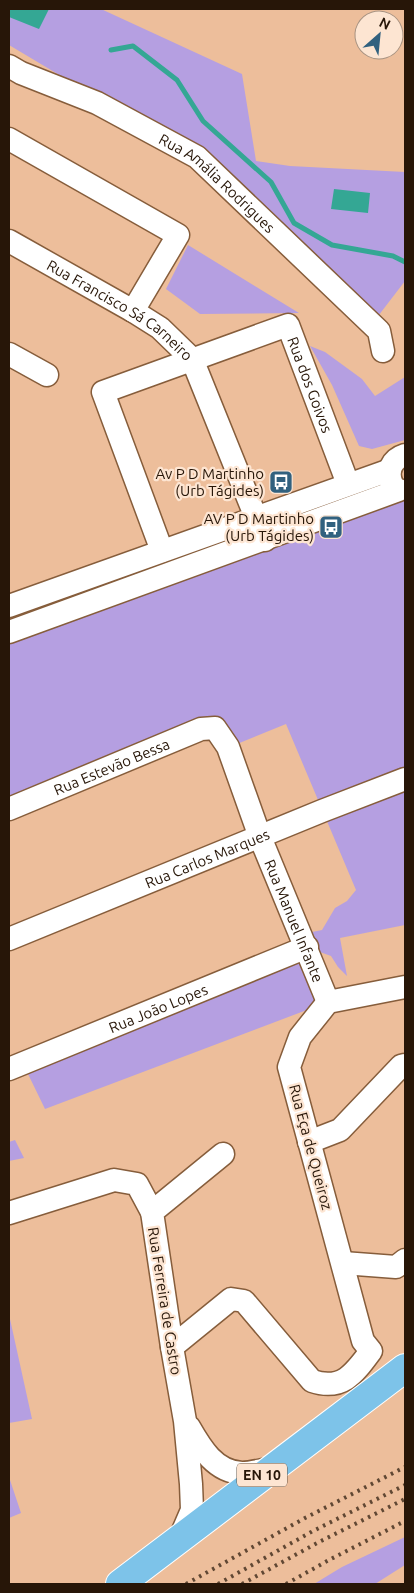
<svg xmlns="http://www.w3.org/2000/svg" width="414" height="1593" font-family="Ubuntu,sans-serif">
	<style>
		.green { fill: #b59fe1 }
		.water { fill: #34a794 }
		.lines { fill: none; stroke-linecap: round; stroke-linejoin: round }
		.stream { stroke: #34a794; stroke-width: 5 }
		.minor-casing { stroke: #865d3b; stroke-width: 25 }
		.major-casing { stroke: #fff; stroke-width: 30 }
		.minor { stroke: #fff; stroke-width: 22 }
		.major { stroke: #7dc3e9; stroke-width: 28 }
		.rail { stroke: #604733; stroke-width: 4; stroke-dasharray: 2.5 5; stroke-linecap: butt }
		.labels { text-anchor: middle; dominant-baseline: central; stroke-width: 4.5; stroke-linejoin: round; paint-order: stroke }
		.shield { fill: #fde5d2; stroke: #675445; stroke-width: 1 }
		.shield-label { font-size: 14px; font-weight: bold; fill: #271608 }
		.street-label { font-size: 15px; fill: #271608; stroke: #fde5d2 }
		.poi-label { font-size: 15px; fill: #271608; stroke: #fde5d2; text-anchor: end }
	</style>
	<rect width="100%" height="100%" fill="#edbe9b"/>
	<path class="green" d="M9 9H101L242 74 256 161 290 166 405 172V281L372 324 197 157 9 45Z
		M188 245 299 313 200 314 166 289Z
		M310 346 325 352 362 379 375 396 405 377V440L372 449 359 446 332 385Z
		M405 491V925L340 938 347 976 338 967 331 956 320 952 310 956 302 934 322 930 335 908 347 901 356 890 286 724 237 744 215 728 9 811V632Z
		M301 950 328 1002 45 1109 28 1074Z
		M15 1140 24 1158 9 1161V1142Z
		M9 1319H10L32 1419 9 1423Z
		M9 1477 21 1513 9 1518Z
		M405 1537V1565L375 1584H314L342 1567Z"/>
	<path class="water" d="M9 9H49L39 29 9 17Z
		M334 189 370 193 368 213 331 209Z"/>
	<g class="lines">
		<path class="stream" d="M111 50 133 46 177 80 203 121 271 182 294 223 332 245 393 256 405 262"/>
		<g class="minor-casing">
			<g id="minor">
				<path id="s1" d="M9 66 21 73 97 103 197 157 379 331 383 351"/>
				<path d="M9 139 178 235 133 311"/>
				<path id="s2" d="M9 241 133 311 160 328 192 359 265 540"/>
				<path d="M9 354 47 375"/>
				<path d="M392 484C386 471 392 459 405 455"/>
				<path id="s3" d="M162 551 103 392 288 325 348 484"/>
				<path d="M9 606 390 470"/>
				<path d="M9 632 399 490"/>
				<path id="s4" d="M9 809 201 729 215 728 228 747 260 837 328 1002"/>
				<path id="s5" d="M9 939 322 811 405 779"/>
				<path id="s6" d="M9 1069 307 947"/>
				<path d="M309 1142 340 1130 401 1066 405 1065"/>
				<path d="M9 1213 114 1180 137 1184 152 1212"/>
				<path d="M343 1263 396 1267 405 1260"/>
				<path d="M172 1347 231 1299 244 1301 312 1381C342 1391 354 1374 371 1351L363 1341 289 1067 300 1037 328 1002 405 987"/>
				<path d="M189 1427C201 1448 215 1472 242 1473 251 1473 261 1470 269 1469"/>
				<path d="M180 1538 192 1510 191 1484 185 1421 172 1347 152 1212 223 1154"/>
			</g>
		</g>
		<g class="major-casing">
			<path id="major" d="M120 1584 405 1368"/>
		</g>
		<use href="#minor" class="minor"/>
		<use href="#major" class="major"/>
		<path class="rail" d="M186 1584 305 1518 405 1467
			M218 1584 313 1531 405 1485
			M242 1584 319 1542 405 1499
			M286 1584 329 1560 405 1521"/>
	</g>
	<defs>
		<g id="bus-square" transform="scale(1.25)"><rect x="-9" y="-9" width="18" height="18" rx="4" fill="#31617f" stroke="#fde5d2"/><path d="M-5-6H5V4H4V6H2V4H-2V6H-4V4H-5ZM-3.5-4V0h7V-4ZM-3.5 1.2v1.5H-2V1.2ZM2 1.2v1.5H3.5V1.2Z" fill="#fff"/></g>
	</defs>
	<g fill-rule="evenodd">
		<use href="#bus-square" x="281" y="482"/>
		<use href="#bus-square" x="331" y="527"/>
	</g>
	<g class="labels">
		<rect class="shield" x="237" y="1463.5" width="50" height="23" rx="4"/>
		<g class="shield-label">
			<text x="262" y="1475">EN 10</text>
		</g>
		<g class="street-label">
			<text stroke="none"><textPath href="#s1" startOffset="241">Rua Amália Rodrigues</textPath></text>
			<text stroke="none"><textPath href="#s2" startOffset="131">Rua Francisco Sá Carneiro</textPath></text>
			<text stroke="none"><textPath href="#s3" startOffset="430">Rua dos Goivos</textPath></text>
			<text stroke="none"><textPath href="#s4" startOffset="111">Rua Estevão Bessa</textPath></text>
			<text stroke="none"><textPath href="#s5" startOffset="214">Rua Carlos Marques</textPath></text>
			<text stroke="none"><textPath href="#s4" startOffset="431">Rua Manuel Infante</textPath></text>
			<text stroke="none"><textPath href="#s6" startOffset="161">Rua João Lopes</textPath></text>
			<text transform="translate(311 1147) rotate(75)">Rua Eça de Queiroz</text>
			<text transform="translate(165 1301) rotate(81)">Rua Ferreira de Castro</text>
		</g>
		<g class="poi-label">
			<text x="264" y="473">Av P D Martinho<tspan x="264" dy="17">(Urb Tágides)</tspan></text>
			<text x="314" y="518">AV P D Martinho<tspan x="314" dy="17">(Urb Tágides)</tspan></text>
		</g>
	</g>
	<rect width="414" height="1593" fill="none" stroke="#271608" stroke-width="20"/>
	<g transform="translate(379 35) rotate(27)"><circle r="24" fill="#fde5d2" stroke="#a79281"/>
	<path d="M0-4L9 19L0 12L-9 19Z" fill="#31617f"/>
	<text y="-8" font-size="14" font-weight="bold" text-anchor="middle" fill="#271608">N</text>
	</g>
</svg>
